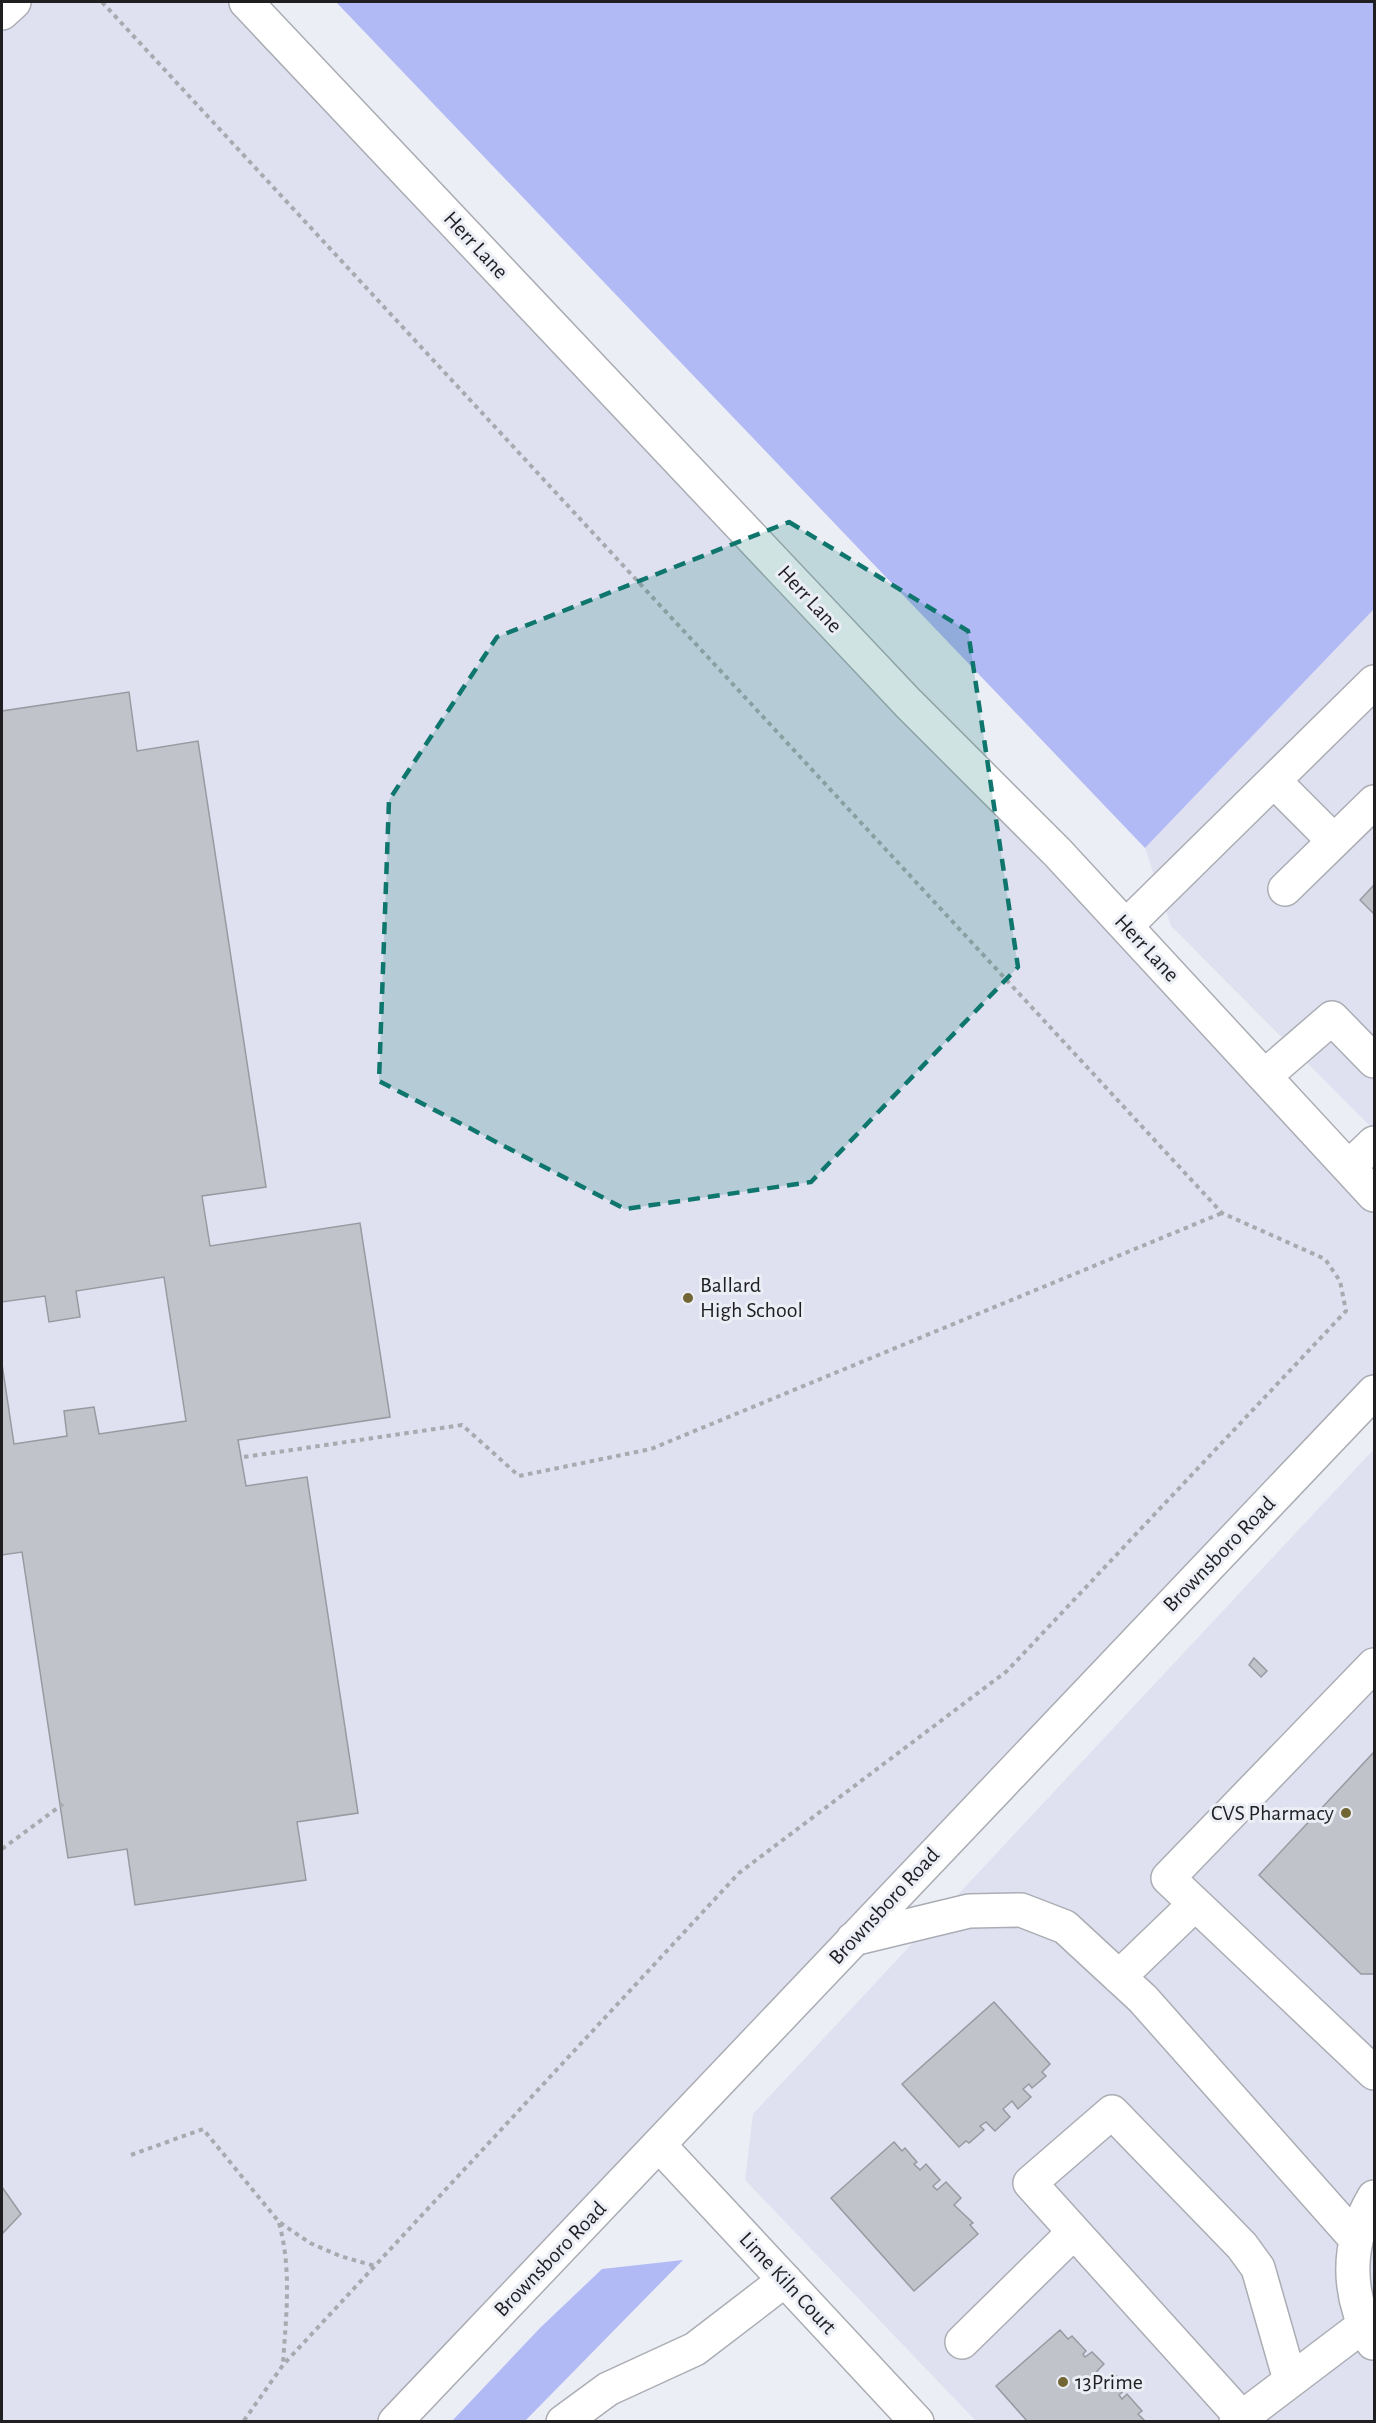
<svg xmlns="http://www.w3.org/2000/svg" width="1376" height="2423" font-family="'Alegreya Sans',sans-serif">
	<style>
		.built { fill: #dfe1f0 }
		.green { fill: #b2baf5 }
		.building { fill: #c1c3ca; stroke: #999aa1; stroke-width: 1.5 }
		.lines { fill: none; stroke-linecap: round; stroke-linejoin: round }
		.minor-casing { stroke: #abadb4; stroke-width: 36 }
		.major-casing { stroke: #abadb4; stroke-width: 36 }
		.path { stroke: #a8aaaf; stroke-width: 4; stroke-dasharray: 4.5 4.5; stroke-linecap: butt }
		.minor { stroke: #fff; stroke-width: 33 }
		.major { stroke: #fff; stroke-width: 33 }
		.marked { fill: #0f766e; fill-opacity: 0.2; stroke: #0f766e; stroke-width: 4.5; stroke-dasharray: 12 8; stroke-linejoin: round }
		.poi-dot { fill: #726734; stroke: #eceef5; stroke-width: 2 }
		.labels { text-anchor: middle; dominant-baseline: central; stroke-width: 6; stroke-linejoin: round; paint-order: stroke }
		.street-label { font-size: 22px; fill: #1f1f22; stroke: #eceef5 }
		.poi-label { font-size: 22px; fill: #1f1f22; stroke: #eceef5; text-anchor: start }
	</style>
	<rect width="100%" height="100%" fill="#eceef5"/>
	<path class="built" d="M2 2H239L1374 1204V1393L394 2421 2 2422Z
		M1374 609V1130L1171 926 1145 848Z
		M1374 1449V2421H976L745 2180 753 2114Z"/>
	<path class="green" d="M336 2H1374V609L1145 848Z
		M683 2260 525 2421H452L540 2328 602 2269Z"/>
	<path class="building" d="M129 692 137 751 198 741 266 1187 202 1196 210 1246 360 1223 390 1417 238 1440 246 1486 307 1477 358 1813 297 1822 306 1880 135 1905 127 1849 68 1858 22 1552 2 1555V1364L14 1444 67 1436 64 1411 94 1407 99 1434 186 1421 164 1277 76 1291 80 1317 49 1322 45 1296 2 1302V711Z
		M1374 885V914L1360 900Z
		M1254 1658 1267 1671 1261 1677 1249 1665Z
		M1374 1752V1974H1361L1259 1875Z
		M994 2002 1050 2064 1042 2072 1046 2076 1032 2088 1029 2084 1023 2089 1031 2097 1018 2109 1012 2101 1003 2109 1010 2117 995 2131 986 2122 980 2126 984 2130 969 2143 966 2141 959 2147 902 2084Z
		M894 2142 902 2151 905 2148 917 2162 914 2164 920 2170 926 2164 940 2180 933 2186 937 2190 946 2182 961 2198 954 2205 973 2223 970 2225 978 2234 914 2291 831 2198Z
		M2 2187 21 2214 2 2234Z
		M1060 2330 1068 2339 1072 2336 1086 2351 1083 2354 1085 2357 1092 2352 1104 2364 1097 2371 1106 2380 1114 2373 1127 2388 1119 2395 1122 2399 1127 2394 1142 2411 1138 2414 1145 2421 1028 2422 996 2386Z"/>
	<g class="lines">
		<g class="minor-casing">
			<path id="minor" d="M2 13 14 2
				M1274 781 1334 841
				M1285 889 1374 802
				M1126 926 1374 682
				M1265 1076 1332 1018 1374 1061
				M1349 1167 1374 1143
				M1374 1665 1168 1878 1374 2073
				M853 1939 969 1911 1021 1910 1065 1927 1143 1999 1355 2238
				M1119 1977 1195 1904
				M659 2145 917 2422
				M962 2342 1074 2232
				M1373 2343C1347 2295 1345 2245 1374 2197
				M395 2422 1374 1392
				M563 2422 608 2389 695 2349 785 2280
				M1236 2422 1364 2325
				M1246 2422 1030 2183 1112 2112 1242 2246 1258 2268 1290 2380"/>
		</g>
		<g class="major-casing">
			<path id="major" d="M246 2 908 703 1058 853 1374 1195"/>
		</g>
		<path class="path" d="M102 2 1222 1213 1325 1259 1340 1281 1346 1311 1007 1671 739 1873 283 2365 243 2422
			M244 1457 462 1425 519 1476 651 1449 1222 1213
			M2 1849 63 1804
			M131 2155 203 2129 279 2222 310 2243 340 2256 375 2266
			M279 2223C292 2270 286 2316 283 2364"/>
		<use href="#minor" class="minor"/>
		<use href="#major" class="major"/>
	</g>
	<path class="marked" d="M789 522 968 631 1018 967 811 1182 625 1209 379 1081 389 800 497 637Z"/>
	<g class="poi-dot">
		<circle cx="688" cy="1298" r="6"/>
		<circle cx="1346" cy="1813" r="6"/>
		<circle cx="1063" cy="2382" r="6"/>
	</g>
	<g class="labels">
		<g class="street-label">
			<text transform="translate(476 245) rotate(47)">Herr Lane</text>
			<text transform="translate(810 599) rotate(47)">Herr Lane</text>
			<text transform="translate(1147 948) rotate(47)">Herr Lane</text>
			<text transform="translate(1219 1554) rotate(-46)">Brownsboro Road</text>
			<text transform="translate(884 1906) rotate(-47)">Brownsboro Road</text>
			<text transform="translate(550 2259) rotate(-46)">Brownsboro Road</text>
			<text transform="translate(788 2283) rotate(47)">Lime Kiln Court</text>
		</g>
		<g class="poi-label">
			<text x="700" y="1285">Ballard<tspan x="700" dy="25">High School</tspan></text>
			<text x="1334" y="1813" text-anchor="end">CVS Pharmacy</text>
			<text x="1075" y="2382">13Prime</text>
		</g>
	</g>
	<rect width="1376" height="2423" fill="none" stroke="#1f1f22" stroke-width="6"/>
</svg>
